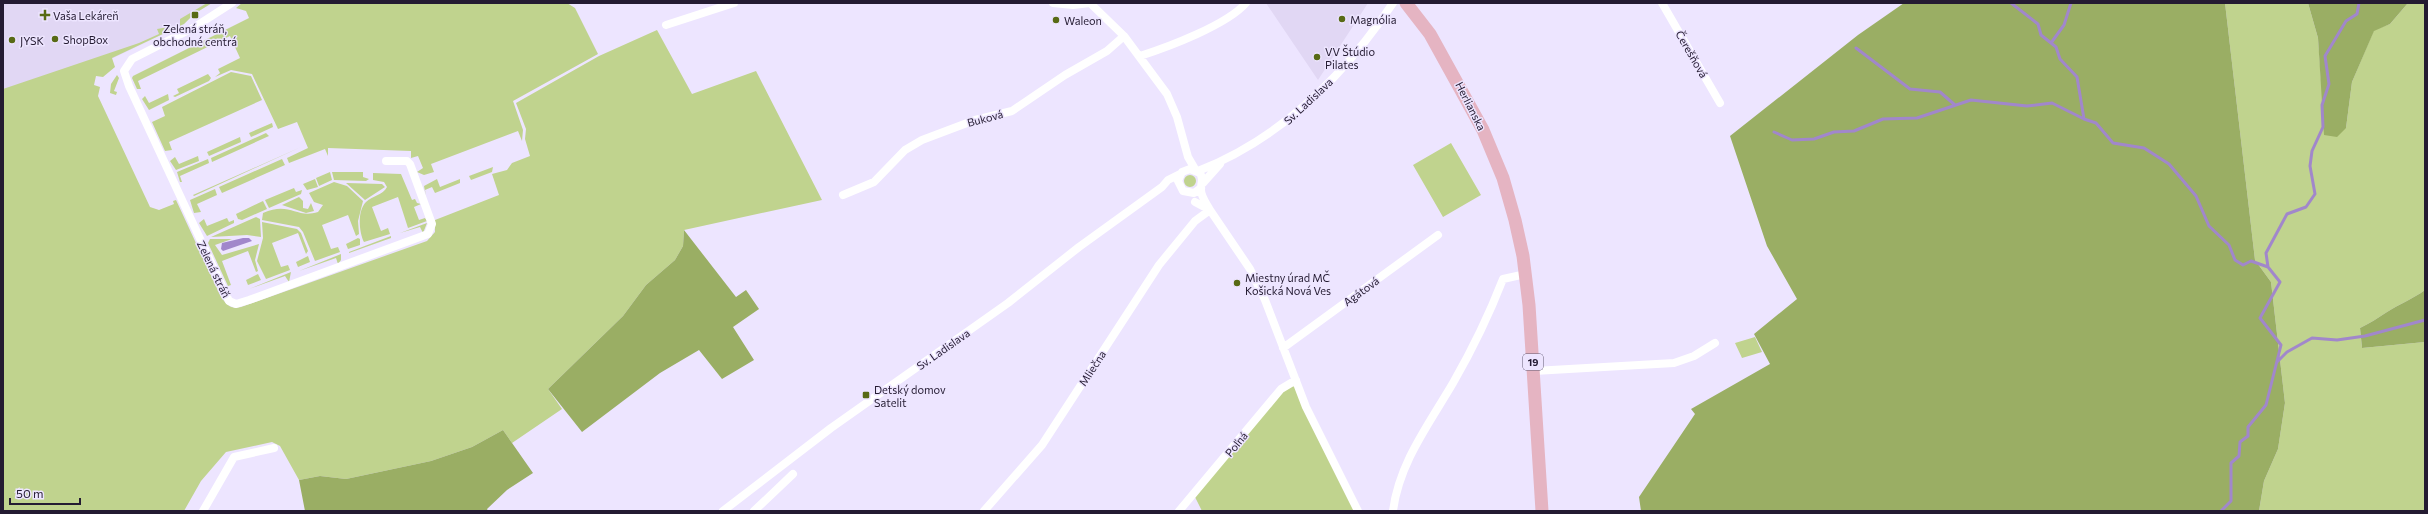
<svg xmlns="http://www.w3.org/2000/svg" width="2428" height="514" font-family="Commissioner,sans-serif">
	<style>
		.built { fill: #e1d7f4 }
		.green { fill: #c0d38e }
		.forest { fill: #9aae64 }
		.water { fill: #a187cb }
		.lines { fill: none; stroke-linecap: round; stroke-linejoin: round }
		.stream { stroke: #a187cb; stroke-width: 3 }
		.minor { stroke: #fff; stroke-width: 8 }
		.primary { stroke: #e5b4c2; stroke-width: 13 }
		.poi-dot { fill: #586a15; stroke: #ede5ff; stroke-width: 1.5 }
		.labels { text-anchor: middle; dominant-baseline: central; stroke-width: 3; stroke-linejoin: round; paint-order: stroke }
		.shield { fill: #ede5ff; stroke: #605870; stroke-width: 1 }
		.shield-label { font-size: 10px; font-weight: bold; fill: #241b32 }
		.poi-label { font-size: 11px; fill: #241b32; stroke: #ede5ff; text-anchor: start }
		.street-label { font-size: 11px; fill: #241b32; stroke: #ede5ff }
	</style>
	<rect width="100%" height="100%" fill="#ede5ff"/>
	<path class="built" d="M3 3H212L194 14 184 24 109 60 3 93Z
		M1266 3H1368L1318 80Z"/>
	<path class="green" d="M207 3H212L194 14 184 24 112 58 115 67 103 77 96 76 94 85 100 87 98 96 150 207 159 210 174 204 173 201 176 200 221 297C226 304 231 310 241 307L427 241 435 232V220L499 195 492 174 507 170 512 163 530 156 525 139 526 129 516 103 599 56 657 30 692 94 756 71 822 200 684 230 683 246 675 260 646 285 623 316 548 389 562 409 512 443 503 430 472 447 431 461 346 479 320 476 299 480 280 446 272 442 226 452 201 481 184 511H3V89L139 43 159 34 157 29 169 27 172 30 180 26V19Z
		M242 3H567L575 8 598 54 513 101 523 130 522 141 518 131 431 164 434 172 424 175 417 172 423 168 418 156 411 158V151L328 148V156L325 149 289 163 287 158 308 148 297 122 278 129 252 74 231 70 215 77 220 73 218 69 240 58 230 36 138 81 141 89H137L132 78 133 76 249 18 246 11 236 8Z
		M2225 3H2308L2318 38 2321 80 2346 128 2352 82 2374 30 2390 24 2408 3H2425V290C2413 299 2399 304 2387 312 2378 318 2370 323 2360 328L2362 348 2425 342V511H2259L2264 481 2278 449 2285 403 2271 282 2255 260Z
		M231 72 251 76 262 100 169 142 172 150 165 151 152 122 165 116 162 107Z
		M208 74 211 78 209 81 175 97 173 96 179 93 177 89Z
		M117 75 119 78 114 91 117 92 116 95 110 93 111 84Z
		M168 94 169 100 149 110 142 99 145 96 149 103Z
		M272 123 273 127 251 137 249 133Z
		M266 133 269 136 212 162 211 158Z
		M240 137 241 142 209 156 207 152Z
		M1451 143 1481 195 1443 217 1413 165Z
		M301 147 194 196 193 195Z
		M198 156 199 161 176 170 170 161 175 157 179 164Z
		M208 159 209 163 180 176 182 182H180L177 172Z
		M282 159 285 165 222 193 219 187Z
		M493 167 492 172 471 180 469 176Z
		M330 172 332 180 319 186 316 178Z
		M332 172H363V177L369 179 366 181 334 180Z
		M373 173 401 174 412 200 415 199 417 203 421 204 414 207 419 220 425 218 427 221 408 228 398 197 372 207 381 231 388 228 390 234 364 242C359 232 357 211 366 202 372 196 383 195 387 187L384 182 373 180Z
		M1184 181a6 6 0 1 1 12 0a6 6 0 1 1-12 0Z
		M315 179 318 187 307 190 303 184Z
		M437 179 440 187 460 179V183L435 193 432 187 425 190 426 197 424 186Z
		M334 182 347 186 363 201 358 221 359 234 356 236 348 215 322 225 331 249 338 247 340 252 315 261 303 232 299 227 262 220 263 213C290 201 296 219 318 212L323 205 314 202 309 193Z
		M346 183 382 184 385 187 365 200Z
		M294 188 296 192 302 190 301 194 269 208 265 200Z
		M215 189 217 195 197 204 201 212 194 213 190 200Z
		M299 197 303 201V208L308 209 311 203 314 211 306 213 282 205Z
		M263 201 267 209 242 220 238 219 236 214Z
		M256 217 260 219 261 237 247 235 211 237Z
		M227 218 229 222 234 220V223L207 236 199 223 204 219 207 226Z
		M262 222 297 229 301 233 308 251 306 254 298 233 272 243 281 267 288 265 290 270 266 279 257 261 263 238Z
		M427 223 423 233 420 227 400 233Z
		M391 236V238L349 253V252Z
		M358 238 360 239V245L348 249 346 244Z
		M210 239H232L215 245 222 255 259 244 255 260 258 271 256 272 248 251 222 261 231 285 228 286 208 243Z
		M341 254V260L338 264 336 258 299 271Z
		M308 256 310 262 298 267 296 262Z
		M291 272 289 282 285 276 249 289Z
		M258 274 261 280 248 285 246 280Z
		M1755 337 1762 352 1742 358 1735 343Z
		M1296 380 1358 511H1202L1194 495 1282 389Z"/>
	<path class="forest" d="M1904 3H2225L2255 260 2271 282 2285 403 2278 449 2264 481 2259 511H1641L1639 497 1695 414 1691 409 1770 364 1754 334 1797 299 1767 246 1730 136 1858 35Z
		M2308 3H2408L2390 24 2374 31 2352 82 2346 128 2337 137 2324 135 2318 38Z
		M684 230 736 297 746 290 759 309 733 327 754 360 722 379 699 350 660 373 582 432 548 389 623 316 646 285 675 260 683 246Z
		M2425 290V342L2362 348 2360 328C2370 323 2378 318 2387 312 2399 304 2413 299 2425 290Z
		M503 430 533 473 507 490 487 509 488 511H305L299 480 320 476 346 479 431 461 472 447Z"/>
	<path class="water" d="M243 238H249L252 241 223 251 221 249 222 243Z"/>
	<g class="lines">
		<path class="stream" d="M2011 3 2038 24 2041 35 2056 47 2060 59 2077 77 2084 119 2096 123 2113 143 2144 148 2169 164 2196 196 2209 226 2229 245 2235 260 2243 265 2251 261 2268 267
			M2051 43 2064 25 2071 3
			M1856 48 1910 89 1940 92 1955 105
			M1774 132 1792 140 1814 139 1834 132 1854 131 1883 119 1917 118 1971 100 2027 106 2052 103 2084 119
			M2277 362 2287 352 2312 338 2337 340 2365 336 2425 320
			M2221 511 2231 501V463L2239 456 2240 442 2248 436V427L2266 405 2281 345 2260 318 2280 282 2268 267 2266 253 2287 214 2306 207 2315 194 2310 166 2312 151 2323 127 2322 105 2329 84 2325 56 2346 21 2357 14 2359 3"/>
		<path class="minor" d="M232 3 193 28 132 59 124 71 129 86 229 301 236 304 249 300 428 234 432 224 410 164 407 161H386
			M1053 3 1073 5 1090 3
			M1090 3 1124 36 1167 94 1177 117 1188 157 1195 169
			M1662 3 1720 103
			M666 25 734 3
			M1140 56C1168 47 1227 25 1246 3
			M1198 171C1280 139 1344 76 1393 3
			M1203 183 1220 164
			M843 195 874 182 905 150 922 140 975 120 1012 111 1065 75 1107 51 1124 36
			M1195 202 1210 210 1250 269 1265 300 1306 407 1358 511
			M1283 348 1438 235
			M1534 371 1674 363 1694 356 1715 343
			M203 511 234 457 274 448
			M723 511 831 428 1008 303 1079 247 1162 187 1168 180 1180 174
			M754 511 793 474
			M984 511 1042 445 1159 265 1195 221 1210 210C1207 204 1200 196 1201 188 1201 182 1204 179 1200 173L1190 169 1182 172 1178 181 1183 191 1194 193 1201 188
			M1179 511 1281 389 1296 380
			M1393 511C1399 463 1429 424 1453 383 1472 350 1489 315 1503 279L1526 274"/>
		<path class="primary" d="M1406 3 1430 34 1483 130 1503 178 1515 220 1523 256 1529 305 1542 511"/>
	</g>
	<g class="poi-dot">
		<path d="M43 9h4v4h4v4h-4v4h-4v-4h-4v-4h4z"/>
		<rect x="191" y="11" width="8" height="8" rx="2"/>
		<circle cx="1342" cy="19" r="4"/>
		<circle cx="1056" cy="20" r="4"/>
		<circle cx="55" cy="39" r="4"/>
		<circle cx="12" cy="40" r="4"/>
		<circle cx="1317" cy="57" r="4"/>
		<circle cx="1237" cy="283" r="4"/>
		<rect x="862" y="391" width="8" height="8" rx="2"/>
	</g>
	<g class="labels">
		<rect class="shield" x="1523" y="354" width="20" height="16" rx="3"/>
		<g class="shield-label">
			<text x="1533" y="362">19</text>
		</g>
		<g class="poi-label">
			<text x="53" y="15">Vaša Lekáreň</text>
			<text x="1350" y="19">Magnólia</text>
			<text x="1064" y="20">Waleon</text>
			<text x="195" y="28" text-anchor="middle">Zelená stráň,<tspan x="195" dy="13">obchodné centrá</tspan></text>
			<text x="63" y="39">ShopBox</text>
			<text x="20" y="40">JYSK</text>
			<text x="1325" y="51">VV Štúdio<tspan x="1325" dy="13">Pilates</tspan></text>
			<text x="1245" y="277">Miestny úrad MČ<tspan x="1245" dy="13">Košická Nová Ves</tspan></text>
			<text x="874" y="389">Detský domov<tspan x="874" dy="13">Satelit</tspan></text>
		</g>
		<g class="street-label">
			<text transform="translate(1692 54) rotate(60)">Čerešňová</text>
			<text transform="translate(1308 101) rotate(-43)">Sv. Ladislava</text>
			<text transform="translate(1471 106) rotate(63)">Herlianska</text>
			<text transform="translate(985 118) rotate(-15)">Buková</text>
			<text transform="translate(214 269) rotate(64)">Zelená stráň</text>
			<text transform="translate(1361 291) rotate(-36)">Agátová</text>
			<text transform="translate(943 349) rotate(-35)">Sv. Ladislava</text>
			<text transform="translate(1092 368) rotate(-57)">Mliečna</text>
			<text transform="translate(1236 444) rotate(-50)">Poľná</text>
		</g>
	</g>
	<rect width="2428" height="514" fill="none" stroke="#241b32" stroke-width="8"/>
	<path d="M10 498v6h70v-6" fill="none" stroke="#241b32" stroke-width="2"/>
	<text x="16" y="498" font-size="12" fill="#241b32" stroke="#ede5ff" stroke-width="3" paint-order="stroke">50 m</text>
</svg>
